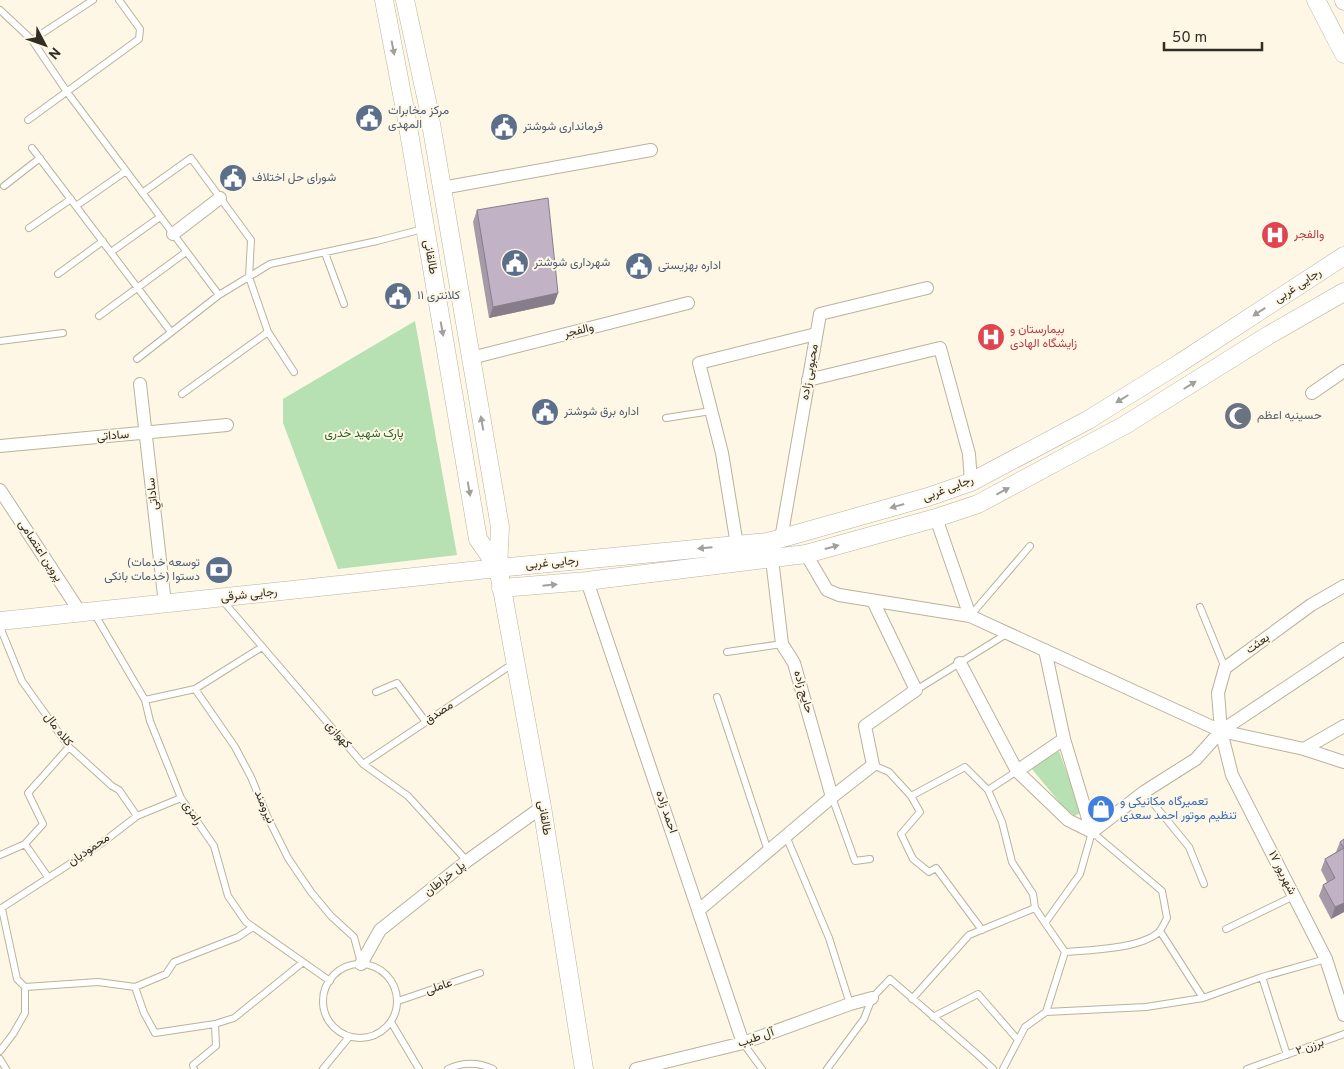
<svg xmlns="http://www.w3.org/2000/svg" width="1344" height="1069" font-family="Overpass,Vazirmatn,sans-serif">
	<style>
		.green { fill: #b7e1b3 }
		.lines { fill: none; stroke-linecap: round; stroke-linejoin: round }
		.lane-casing { stroke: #bab29d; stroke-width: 8 }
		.street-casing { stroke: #bab29d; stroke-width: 14 }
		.secondary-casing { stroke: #bab29d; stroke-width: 19 }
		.lane { stroke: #fff; stroke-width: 6 }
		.street { stroke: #fff; stroke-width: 12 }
		.secondary { stroke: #fff; stroke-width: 18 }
		.wall { fill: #a69aa9 }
		.shaded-wall { fill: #877d8a }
		.building { fill: #c1b3c5; stroke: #877d8a }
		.oneway { fill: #a2a09d }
		.labels { text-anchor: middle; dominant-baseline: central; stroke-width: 4; stroke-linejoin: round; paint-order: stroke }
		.service-label { font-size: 12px; fill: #4e5e75; stroke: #fef7e5; text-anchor: start }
		.health-label { font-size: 12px; fill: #be3a42; stroke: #fef7e5; text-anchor: start }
		.street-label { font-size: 12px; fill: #312d25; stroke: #fef7e5 }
		.worship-label { font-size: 12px; fill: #5b616d; stroke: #fef7e5; text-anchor: start }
		.park-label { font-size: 12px; fill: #256321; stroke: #fef7e5 }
		.shop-label { font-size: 12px; fill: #366cbe; stroke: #fef7e5; text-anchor: start }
	</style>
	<rect width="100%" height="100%" fill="#fef7e5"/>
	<path class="green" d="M415 321 457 555 338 569 283 423V399Z
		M1059 751 1081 812 1075 816 1066 810 1031 768Z"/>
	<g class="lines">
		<g class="lane-casing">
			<path id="lane" d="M0 10 32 40 93 0
				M32 40 67 92 219 295 270 264 377 241 423 229
				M28 120 139 39 140 29 119 0
				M32 148 171 332
				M4 186 40 158
				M142 193 191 158 251 240 249 277 268 332 294 372
				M76 206 126 171
				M29 228 71 199
				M111 252 160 217
				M325 253 344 304
				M58 274 103 241
				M99 316 186 252
				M0 341 63 333
				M137 359 219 295
				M182 394 268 332
				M666 418 711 411
				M223 601 363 764 408 796 467 861
				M1200 607 1225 668
				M94 613 145 700 150 721 181 798 214 846 228 896 246 922 330 981
				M970 616 1030 546
				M0 627 22 681 69 747 112 786 119 790 137 816
				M727 652 782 644
				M195 689 235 747 251 777 268 818 288 858 311 892 331 916 354 937 361 963
				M916 690 1008 633
				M376 692 397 683 426 722
				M717 697 768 851
				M145 700 195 689 262 647
				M363 764 514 663
				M873 765 889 772 911 796
				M988 790 1017 771
				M1144 792 1189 847 1204 884
				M832 797 855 861 870 859
				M786 836 829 938 850 1004
				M25 844 48 877
				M0 855 25 844 43 824 28 793 69 747
				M0 909 102 843 137 816 181 798
				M2 909 17 979 25 987
				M1226 929 1294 896
				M982 930 936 868 929 872 913 859 901 834 920 812 911 796 965 767 988 790 1002 822 1012 862 1033 894 1035 908
				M1160 931 1203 998
				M1065 952 1046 1012 1146 1007 1203 998 1262 977 1326 959
				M323 1001a37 37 0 1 1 74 0a37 37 0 1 1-74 0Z
				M1262 977 1287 1055
				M135 987 144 1013 155 1033 215 1024
				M912 999 969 935 1035 908 1045 923 1080 874 1092 832 1162 891 1167 918C1165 922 1162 928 1159 932 1140 949 1090 950 1065 952L1045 923
				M398 1001 480 973
				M933 1017 978 994 1018 1040
				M391 1022 419 1069
				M743 1043 762 1069
				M0 1051 13 1034 25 1013V987L98 982 135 987 166 974 174 962 238 937 253 927
				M0 1059 6 1069
				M194 1069 193 1065 216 1046 215 1024 234 1018 302 963
				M323 1069 349 1037
				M448 1069C462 1062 479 1062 493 1069
				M827 1069 864 1019 872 998 890 979 978 1055 993 1069
				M1003 1069 1025 1027 1046 1012
				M1247 1069 1344 1034"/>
		</g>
		<g class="street-casing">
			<path id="street" d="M442 188 651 150
				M173 234 220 198
				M471 358 688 303
				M808 380 940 348 969 454 971 482
				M140 384 165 604
				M1312 393 1344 371
				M0 446 227 425
				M0 490 80 612
				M936 518 970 616
				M781 539 820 314 927 288
				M737 545 722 453 699 363 816 334
				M806 554 827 590 839 595 970 616 1221 731 1304 749 1344 762
				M772 559 782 644 794 663 832 797
				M587 581 743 1043
				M1344 586 1311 605 1225 668 1218 693 1221 731 1232 775 1326 959 1344 1015
				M1045 650 1064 739
				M960 663 1017 771 1064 739 1092 832 1068 820 1017 771
				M1304 749 1344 726
				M1092 832 1144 792 1196 759 1221 731 1344 649
				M699 910 832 797 873 765 865 726 916 690 873 601
				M361 964 380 930 467 861 542 807
				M636 1069 743 1043 850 1004 872 998"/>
		</g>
		<g class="secondary-casing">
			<path id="secondary" d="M384 0 406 115 478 539 498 568 500 527 428 106 405 0
				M1316 0 1344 54
				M1344 0V1
				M500 578 542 807 584 1069
				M501 588 587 581 806 554 936 518 978 504 1125 425 1269 335 1344 292
				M0 621 498 568 768 542 928 497 971 482 1088 420 1180 363 1344 256"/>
		</g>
		<use href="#lane" class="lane"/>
		<use href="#street" class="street"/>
		<use href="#secondary" class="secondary"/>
	</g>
	<path class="wall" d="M477 210 558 293 554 304 489 318 473 222Z
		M1344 839V912L1331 919 1319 896 1323 885 1327 882 1321 870 1325 859 1336 852 1340 842Z"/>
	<path class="shaded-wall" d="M558 293 554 304 489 318 493 307Z
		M1344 903V912L1331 919 1335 907Z"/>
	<path class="building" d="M548 198 558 293 493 307 477 210Z
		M1344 839V903L1335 907 1323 885 1335 878 1325 859 1344 848 1340 842Z"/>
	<defs><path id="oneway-solid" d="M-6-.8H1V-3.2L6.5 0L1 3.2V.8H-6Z" transform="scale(1.25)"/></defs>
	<g class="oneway">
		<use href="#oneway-solid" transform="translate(393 48) rotate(79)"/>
		<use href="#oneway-solid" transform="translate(1259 312) rotate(147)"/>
		<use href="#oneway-solid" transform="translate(442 329) rotate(80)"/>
		<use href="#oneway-solid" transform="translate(1190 385) rotate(-32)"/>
		<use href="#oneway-solid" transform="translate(1122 399) rotate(148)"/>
		<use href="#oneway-solid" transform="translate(482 423) rotate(-100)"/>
		<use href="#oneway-solid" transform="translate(469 489) rotate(80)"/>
		<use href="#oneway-solid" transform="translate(1003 491) rotate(-28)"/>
		<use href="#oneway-solid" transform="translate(897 506) rotate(164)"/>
		<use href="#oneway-solid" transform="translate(832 547) rotate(-15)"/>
		<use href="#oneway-solid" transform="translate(705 548) rotate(175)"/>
		<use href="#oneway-solid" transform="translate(550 585) rotate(-6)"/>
	</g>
	<defs>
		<g id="civic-disc" transform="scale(1.4375)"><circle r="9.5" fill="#5c6f8a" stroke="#fef7e5"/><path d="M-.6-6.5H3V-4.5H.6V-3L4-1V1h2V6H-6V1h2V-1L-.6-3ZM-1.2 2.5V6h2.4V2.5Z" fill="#fff"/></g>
		<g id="hospital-disc" transform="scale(1.4375)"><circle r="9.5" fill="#e0444e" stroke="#fef7e5"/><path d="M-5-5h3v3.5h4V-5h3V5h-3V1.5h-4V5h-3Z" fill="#fff"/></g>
		<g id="mosque-disc" transform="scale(1.4375)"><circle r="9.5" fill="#6b7280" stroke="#fef7e5"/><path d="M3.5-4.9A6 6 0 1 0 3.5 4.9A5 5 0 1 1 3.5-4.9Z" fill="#fff"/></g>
		<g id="bank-disc" transform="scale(1.4375)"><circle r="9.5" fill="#5c6f8a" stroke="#fef7e5"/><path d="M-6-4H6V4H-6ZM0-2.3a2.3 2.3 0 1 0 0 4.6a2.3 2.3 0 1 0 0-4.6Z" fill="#fff"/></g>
		<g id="shop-disc" transform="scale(1.4375)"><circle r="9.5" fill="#3f7fe0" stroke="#fef7e5"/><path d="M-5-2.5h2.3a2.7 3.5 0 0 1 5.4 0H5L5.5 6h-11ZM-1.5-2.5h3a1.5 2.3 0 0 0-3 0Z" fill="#fff"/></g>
	</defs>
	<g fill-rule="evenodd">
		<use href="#civic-disc" x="369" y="118"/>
		<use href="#civic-disc" x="504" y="127"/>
		<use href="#civic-disc" x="233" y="178"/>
		<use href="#hospital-disc" x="1275" y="235"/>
		<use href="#civic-disc" x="515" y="263"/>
		<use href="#civic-disc" x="639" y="266"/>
		<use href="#civic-disc" x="398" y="296"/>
		<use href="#hospital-disc" x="991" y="337"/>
		<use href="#civic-disc" x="545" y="412"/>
		<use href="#mosque-disc" x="1238" y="416"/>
		<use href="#bank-disc" x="219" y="570"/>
		<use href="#shop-disc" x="1101" y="809"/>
	</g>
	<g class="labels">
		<g class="service-label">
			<text x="388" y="111">مرکز مخابرات<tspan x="388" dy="14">المهدی</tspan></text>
			<text x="523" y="127">فرمانداری شوشتر</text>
			<text x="252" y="178">شورای حل اختلاف</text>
			<text x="534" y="263">شهرداری شوشتر</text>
			<text x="658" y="266">اداره بهزیستی</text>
			<text x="417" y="296">کلانتری ۱۱</text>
			<text x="564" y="412">اداره برق شوشتر</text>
			<text x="200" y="563" text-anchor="end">(توسعه خدمات<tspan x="200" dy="14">دستوا (خدمات بانکی</tspan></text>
		</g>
		<g class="health-label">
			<text x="1294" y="235">والفجر</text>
			<text x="1010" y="330">بیمارستان و<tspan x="1010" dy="14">زایشگاه الهادی</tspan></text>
		</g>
		<g class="street-label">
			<text transform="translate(430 257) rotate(80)">طالقانی</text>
			<text transform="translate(1298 286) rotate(-33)">رجایی غربی</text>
			<text transform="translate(579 331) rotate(-14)">والفجر</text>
			<text transform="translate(810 372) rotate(-80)">محبوبی زاده</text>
			<text transform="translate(113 436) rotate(-5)">ساداتی</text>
			<text transform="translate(948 489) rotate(-21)">رجایی غربی</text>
			<text transform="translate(153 494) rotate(-97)">ساداتي</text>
			<text transform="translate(40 551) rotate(57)">پروین اعتصامی</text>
			<text transform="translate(552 563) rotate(-5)">رجایی غربی</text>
			<text transform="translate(249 595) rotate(-6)">رجایی شرقی</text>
			<text transform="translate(1258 644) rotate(-36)">بعثت</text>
			<text transform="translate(803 692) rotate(74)">حایج زاده</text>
			<text transform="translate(439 713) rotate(-34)">مصدق</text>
			<text transform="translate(58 730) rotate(53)">کلاه مال</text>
			<text transform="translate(338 735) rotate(49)">کهوازی</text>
			<text transform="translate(264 807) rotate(67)">نیرومند</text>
			<text transform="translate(666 812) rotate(71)">احمد زاده</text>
			<text transform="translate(192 813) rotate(57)">رامزی</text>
			<text transform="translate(544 818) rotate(81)">طالقانی</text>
			<text transform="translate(89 850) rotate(-34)">محمودیان</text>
			<text transform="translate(1282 873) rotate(63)">۱۷ شهریور</text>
			<text transform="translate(445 879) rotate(-38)">پل خراطان</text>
			<text transform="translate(439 987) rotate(-19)">عاملی</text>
			<text transform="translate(756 1038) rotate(-19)">آل طیب</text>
			<text transform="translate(1310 1047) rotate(-20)">برزن ۲</text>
		</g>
		<g class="worship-label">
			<text x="1257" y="416">حسینیه اعظم</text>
		</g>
		<g class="park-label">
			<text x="364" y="434">پارک شهید خدری</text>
		</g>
		<g class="shop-label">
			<text x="1120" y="802">تعمیرگاه مکانیکی و<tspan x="1120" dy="14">تنظیم موتور احمد سعدی</tspan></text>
		</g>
	</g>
	<g transform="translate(45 45) rotate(131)" stroke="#fef7e5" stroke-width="4" paint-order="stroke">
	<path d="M0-4L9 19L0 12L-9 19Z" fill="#312d25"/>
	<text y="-8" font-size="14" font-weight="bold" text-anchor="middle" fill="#312d25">N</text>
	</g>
	<path d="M1164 42v8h98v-8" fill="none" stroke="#312d25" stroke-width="2.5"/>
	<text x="1172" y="42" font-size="15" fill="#312d25" stroke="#fef7e5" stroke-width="4" paint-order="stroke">50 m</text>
</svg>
